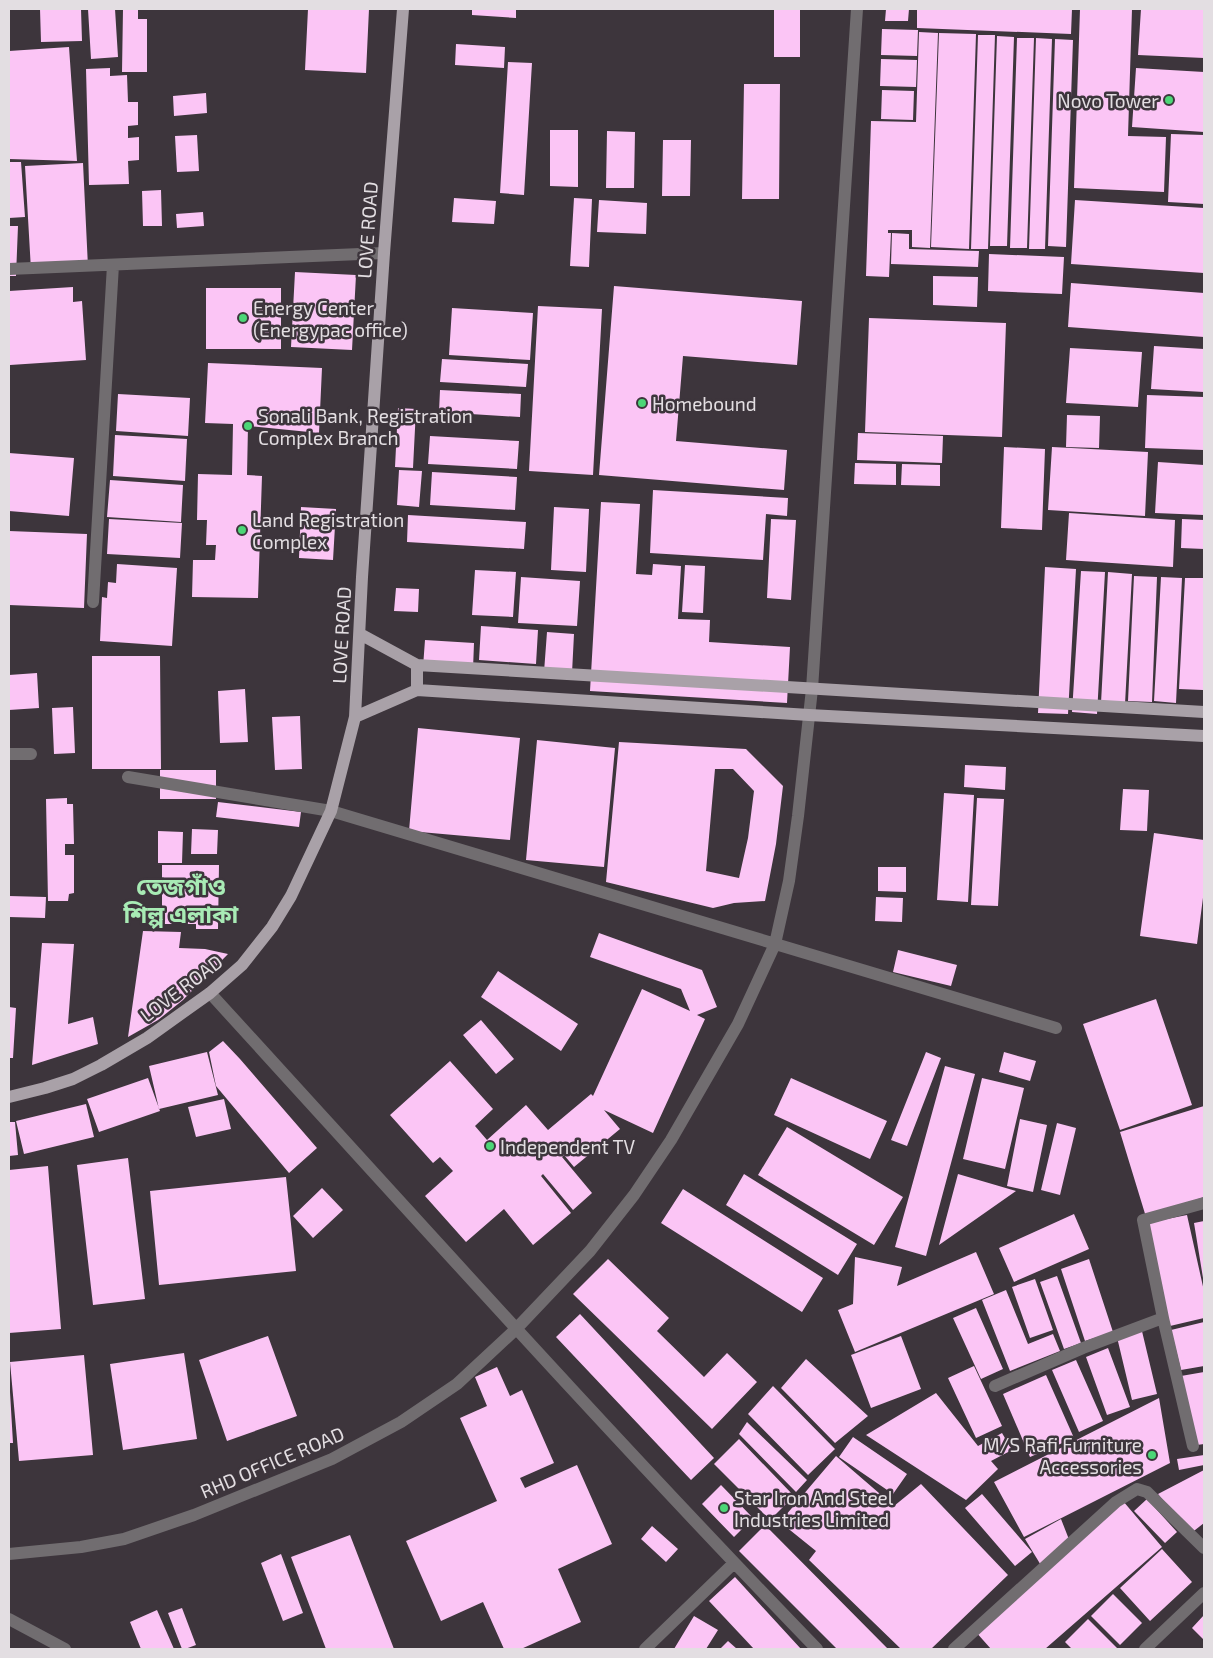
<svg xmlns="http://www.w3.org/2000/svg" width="1213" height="1658" font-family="'Exo 2','Noto Sans Bengali',sans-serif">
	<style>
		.building { fill: #fbc5f5; fill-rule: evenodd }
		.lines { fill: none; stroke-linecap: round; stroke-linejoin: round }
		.minor { stroke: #716d70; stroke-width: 12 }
		.major { stroke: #a9a1a8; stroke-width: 12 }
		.poi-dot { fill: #4cd677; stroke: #3d353c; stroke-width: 2 }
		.labels { text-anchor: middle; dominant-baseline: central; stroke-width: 5; stroke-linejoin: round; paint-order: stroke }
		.poi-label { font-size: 19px; fill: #e3dee2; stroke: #3d353c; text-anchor: start }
		.street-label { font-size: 19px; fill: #e3dee2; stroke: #3d353c }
		.district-label { font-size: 24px; font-weight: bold; fill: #a8ebb5; stroke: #3d353c }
	</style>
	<rect width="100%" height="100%" fill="#3d353c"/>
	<path class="building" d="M40 9H81L82 41 41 42Z
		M88 9H115L118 57 91 59Z
		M123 9H138V19H147V72H122Z
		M308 9H369L366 73 305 70Z
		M472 9H516V18L472 15Z
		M774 9H800V57H774Z
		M886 9H909L908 21H885Z
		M917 9H1072L1071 34 917 28Z
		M1080 9H1132L1128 136 1166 137 1164 192 1074 188Z
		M1141 9H1204V58L1138 55Z
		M882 29 918 30 917 56 881 55Z
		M919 32 938 33 930 248 912 247V230H888V233H891L889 277 866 276 871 121 916 122Z
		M939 33 976 34 969 249 931 247Z
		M978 35H995L988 249H971Z
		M997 36 1014 37 1007 246H990Z
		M1017 38H1034L1027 248H1010Z
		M1036 38 1052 39 1045 249H1029Z
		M1055 39 1073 40 1066 247 1048 246Z
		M456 44 505 47 504 68 455 65Z
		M69 47 77 161 9 159V51Z
		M881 59 917 60 916 87 880 86Z
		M508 62 532 63 524 195 500 193Z
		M110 68V76L127 75 128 102H138V125L128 126V138L139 137V160L128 161 129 184 89 185 86 69Z
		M1136 68 1204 72V132L1132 127Z
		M744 84H780L779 199H742Z
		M882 90 914 91 913 120 881 119Z
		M206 93 207 113 174 116 173 96Z
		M550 130H578V187L550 186Z
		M607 131 635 132 634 188H606Z
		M1171 134 1204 135V204L1168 202Z
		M197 135 199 171 177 172 175 136Z
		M663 140H691L690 196H662Z
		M9 162H21L25 217 9 218Z
		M83 163 88 267 31 270 25 166Z
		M161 190 162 226H143L142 191Z
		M454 198 496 201 494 224 452 222Z
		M574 198 592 199 589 267 570 266Z
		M599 200 647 203 646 234 597 232Z
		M1075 200 1204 208V273L1071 264Z
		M203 212 204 226 177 228 176 214Z
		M9 226H18L16 276H9Z
		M892 233 909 234V249L979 251 978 267 891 264Z
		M989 254 1064 257 1062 294 988 291Z
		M295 272 356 275 352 350 291 347Z
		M933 276 978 277 977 307 933 305Z
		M1071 283 1204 293V337L1068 327Z
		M614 286 802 301 797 365 683 356 676 441 787 450 784 490 599 475Z
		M73 287V302L82 301 86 360 10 365 9 345V291Z
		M206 288H281V349H206Z
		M538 306 602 309 593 475 529 471Z
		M452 308 533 313 530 360 449 355Z
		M869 318 1006 323 1002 437 865 432Z
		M1154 346 1204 349V392L1151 389Z
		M1070 348 1142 352 1138 407 1066 403Z
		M442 359 528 364 526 387 440 382Z
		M208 363 322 368 319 433 248 426 247 475 262 476 258 598 192 597 193 560H215L216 545H206L207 520H197L198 474 232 475 233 424 205 423Z
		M440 390 521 394 520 417 439 412Z
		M118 394 190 398 188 436 116 431Z
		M1147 395 1204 397V450L1145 448Z
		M398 408 416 409 413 468 395 467Z
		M1067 415 1100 416 1099 448 1066 447Z
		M858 433 943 436 942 463 857 460Z
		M115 435 187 439 185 481 113 476Z
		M430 436 519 441 517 469 428 464Z
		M1004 447 1045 449 1042 530 1001 528Z
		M1052 447 1148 452 1145 516 1048 510Z
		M9 453 74 458 69 516 9 511Z
		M1158 462 1204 465V515L1155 513Z
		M855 463 896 464V485L854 484Z
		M902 464 940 465V486L901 485Z
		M399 470 422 471 419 507 397 505Z
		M432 472 517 477 515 510 430 505Z
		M110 480 183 485 181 522 107 517Z
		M653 490 788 498 787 516 766 514 763 560 650 553Z
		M601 502 640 504 636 574 652 575 653 564 681 566 678 619 710 620 709 642 790 647 787 703 590 691Z
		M301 507 336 509 333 560 299 558Z
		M554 507 589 509 586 572 551 570Z
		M1069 513 1175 520 1173 567 1066 560Z
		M408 515 526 522 524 549 407 542Z
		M109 519 182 523 180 558 107 554Z
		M771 519 796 520 791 600 767 598Z
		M1182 519 1204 520V549L1181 548Z
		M9 531 87 534 84 608 9 605Z
		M117 564 177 568 172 646 100 641 102 597 107 598 108 582 116 583Z
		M685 565 705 566 703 613 682 612Z
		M1045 567 1076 569 1068 714 1038 713Z
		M475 570 516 572 513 617 472 615Z
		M1081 571 1105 572 1097 714 1072 712Z
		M1108 572 1132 574 1125 704 1101 703Z
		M1134 576 1157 577 1152 702 1128 701Z
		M521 577 580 581 577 626 518 623Z
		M1161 577 1182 578 1176 703 1154 701Z
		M1185 578H1204L1203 690 1179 689Z
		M396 588 419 589 418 612 394 611Z
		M481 626 538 630 536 664 479 660Z
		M547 632 574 634 572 673 544 672Z
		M425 640 474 643 473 669 423 667Z
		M92 656H160L161 769H92Z
		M37 673 39 708 9 710V675Z
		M245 689 248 742 220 743 218 691Z
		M73 707 75 753 54 754 52 708Z
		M300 716 302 769 275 770 272 717Z
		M418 728 520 738 510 840 409 831Z
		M537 740 615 748 604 867 526 860Z
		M619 742 746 749 783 786 776 844 765 901 734 903 713 908 606 882ZM715 769H733L754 791 748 838 739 878 706 871Z
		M965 765 1006 767 1005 790 964 787Z
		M160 770H216V799H160Z
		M1123 789 1149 790 1147 831 1120 830Z
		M944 793 974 795 968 902 937 900Z
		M67 798V804H73L74 844H65V855H74V893L69 894 68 901H48L46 799Z
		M977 798 1004 799 998 906 971 905Z
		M218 802 301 812 299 827 216 817Z
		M192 829 218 830 217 854H191Z
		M158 831 183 832 182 863H158Z
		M1154 833 1204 840V890L1197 944 1140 936Z
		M162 865H219L218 929H196V924H162Z
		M878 867H906V892L878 891Z
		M9 896 46 897 45 918 9 917Z
		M876 897 903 898 902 922 875 921Z
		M143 931 181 932 179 948 205 949 228 954 183 1000 158 1020 128 1037Z
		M599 933 702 970 717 1007 697 1015 705 1019 653 1133 604 1110 620 1129 574 1167 564 1155 562 1157 592 1193 573 1210 543 1174 541 1176 571 1213 533 1245 504 1209 466 1242 425 1196 453 1171 440 1157 433 1163 390 1115 450 1061 493 1109 475 1126 487 1140 526 1105 548 1130 591 1094 593 1096 642 989 690 1011 681 989 590 957Z
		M42 943 74 944 68 1024 93 1017 98 1044 32 1065Z
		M898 950 957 965 951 986 893 972Z
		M498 971 578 1024 561 1051 481 997Z
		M1156 999 1192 1105 1120 1130 1083 1024Z
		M9 1007 16 1008 13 1058H9Z
		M481 1020 514 1059 496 1074 463 1035Z
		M223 1041 240 1059 317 1148 289 1173 216 1086 209 1052Z
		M207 1052 218 1095 159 1109 149 1066Z
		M926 1052 941 1058 907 1146 891 1140Z
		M1004 1052 1036 1061 1030 1081 999 1072Z
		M945 1066 975 1074 926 1256 895 1247Z
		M148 1078 160 1111 99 1132 87 1099Z
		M791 1078 887 1121 870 1159 774 1115Z
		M982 1078 1024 1088 1005 1169 963 1159Z
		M224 1099 231 1129 196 1137 188 1107Z
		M86 1104 94 1137 24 1154 16 1121Z
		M1204 1106V1197L1146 1217 1120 1132Z
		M1020 1119 1047 1125 1033 1192 1007 1186Z
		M9 1122H15L18 1155 9 1156Z
		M1057 1123 1076 1128 1060 1195 1041 1190Z
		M787 1127 903 1197 874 1245 758 1175Z
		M128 1158 145 1299 93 1305 77 1165Z
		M48 1166 61 1329 9 1333V1170Z
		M744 1174 857 1244 838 1275 726 1205Z
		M958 1174 1016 1191 939 1245Z
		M286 1177 296 1271 159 1285 150 1191Z
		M322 1188 343 1210 313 1238 293 1216Z
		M683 1189 823 1278 802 1312 661 1223Z
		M1074 1214 1089 1249 1014 1282 999 1248Z
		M1187 1215 1204 1291V1318L1170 1326 1147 1223Z
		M1204 1221V1278H1203L1194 1223Z
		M976 1252 994 1294 855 1352 838 1310 853 1304 855 1257 902 1267 897 1286Z
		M608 1259 669 1318 657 1331 704 1377 727 1353 757 1382 712 1429 573 1294Z
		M1089 1259 1113 1332 1085 1341 1061 1269Z
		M1057 1276 1081 1343 1064 1349 1040 1282Z
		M1035 1279 1053 1330 1030 1338 1012 1287Z
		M1006 1290 1028 1344 1053 1334 1060 1351 1010 1371 982 1300Z
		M976 1308 1003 1369 981 1379 953 1318Z
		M580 1314 714 1458 691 1480 556 1337Z
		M1204 1322V1366L1181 1370 1171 1330Z
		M1141 1327 1157 1394 1132 1400 1116 1333Z
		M268 1336 297 1416 227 1441 199 1360Z
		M901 1336 921 1389 871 1408 851 1355Z
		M1108 1348 1130 1407 1107 1415 1086 1357Z
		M184 1353 197 1439 123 1450 110 1364Z
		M84 1355 93 1455 19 1461 10 1362Z
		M806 1359 868 1416 835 1443 781 1388Z
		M1076 1360 1103 1421 1079 1432 1052 1370Z
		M974 1366 1002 1426 976 1438 948 1378Z
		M497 1367 510 1396 522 1390 554 1463 520 1478 525 1488 577 1465 612 1544 558 1569 581 1622 521 1649H504L483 1602 441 1621 406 1541 497 1501 460 1418 487 1406 475 1377Z
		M1204 1372V1444L1197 1445 1181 1376Z
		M1046 1375 1074 1438 1030 1457 1003 1394Z
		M773 1386 835 1449 808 1475 748 1414Z
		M9 1392H10L13 1443H9Z
		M936 1393 978 1446 1002 1433 1012 1450 991 1461 998 1469 966 1500 866 1435Z
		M1159 1398 1170 1463 1024 1537 994 1482Z
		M747 1422 807 1480 796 1492 739 1434Z
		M853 1437 907 1474 893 1494 839 1457Z
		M739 1439 794 1496 770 1520 714 1464Z
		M1204 1455V1465L1179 1470 1177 1459Z
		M836 1456 894 1506 921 1484 1008 1575 931 1649H901L809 1560 816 1551 780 1522Z
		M1204 1470V1523L1190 1534 1158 1494Z
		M721 1485 753 1518 734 1537 702 1504Z
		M982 1494 1032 1552 1015 1566 965 1508Z
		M1147 1499 1177 1532 1165 1543 1134 1511Z
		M1123 1501 1162 1547 1045 1649H991L975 1631Z
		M1061 1519 1070 1542 1042 1567 1025 1539Z
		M765 1525 888 1649H837L739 1551Z
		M652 1526 678 1549 666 1562 641 1539Z
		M350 1535 394 1649H326L291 1557Z
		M1162 1549 1192 1582 1150 1621 1120 1588Z
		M281 1554 303 1613 283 1621 261 1563Z
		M735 1577 801 1649H754L709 1601Z
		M1113 1594 1142 1623 1120 1645 1091 1616Z
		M182 1608 196 1645 185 1649H182L168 1613Z
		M157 1610 174 1649H141L130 1622Z
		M1204 1615V1640L1192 1628Z
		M694 1616 718 1630 706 1649H674Z
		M1088 1619 1118 1649H1072L1065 1642Z
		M728 1641 737 1649H720Z"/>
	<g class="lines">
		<path class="minor" d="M9 269 384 253
			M93 602 113 265
			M9 754H31
			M128 777 331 811 1056 1028
			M210 993C411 1213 610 1435 817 1649
			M1163 1318 1193 1446
			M995 1386 1083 1348 1163 1318 1143 1220 1204 1203
			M9 1554 81 1547 124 1539 194 1515 332 1459 401 1422 457 1384 516 1329 590 1251 634 1195 671 1140 738 1024 775 944 789 881 798 816 812 689 857 9
			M9 1619 65 1649
			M645 1649 734 1563
			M954 1649 1116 1502 1137 1489 1147 1492 1204 1548
			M1145 1649 1204 1593"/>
		<path class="major" d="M360 634 417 665 1204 712
			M417 690V665
			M355 717 417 690 809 715 1204 736
			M9 1097 45 1088 73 1079 101 1065 147 1038 210 993 242 965 272 927 291 896 331 811 355 717 362 577 384 253 403 9"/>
	</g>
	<g class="poi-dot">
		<circle cx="1169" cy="100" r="5"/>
		<circle cx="243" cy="318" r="5"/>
		<circle cx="642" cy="403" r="5"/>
		<circle cx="248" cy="426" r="5"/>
		<circle cx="242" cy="530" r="5"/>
		<circle cx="490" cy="1146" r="5"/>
		<circle cx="1152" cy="1455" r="5"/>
		<circle cx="724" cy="1508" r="5"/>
	</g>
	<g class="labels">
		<g class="poi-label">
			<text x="1159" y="100" text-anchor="end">Novo Tower</text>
			<text x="253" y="307">Energy Center<tspan x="253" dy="22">(Energypac office)</tspan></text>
			<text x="652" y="403">Homebound</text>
			<text x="258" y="415">Sonali Bank, Registration<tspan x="258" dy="22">Complex Branch</tspan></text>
			<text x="252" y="519">Land Registration<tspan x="252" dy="22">Complex</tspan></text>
			<text x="500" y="1146">Independent TV</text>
			<text x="1142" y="1444" text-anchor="end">M/S Rafi Furniture<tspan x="1142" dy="22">Accessories</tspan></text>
			<text x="734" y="1497">Star Iron And Steel<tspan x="734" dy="22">Industries Limited</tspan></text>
		</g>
		<g class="street-label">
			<text transform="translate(367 230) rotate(-86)">LOVE ROAD</text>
			<text transform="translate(341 635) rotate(-87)">LOVE ROAD</text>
			<text transform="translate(181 988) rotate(-37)">LOVE ROAD</text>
			<text transform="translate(272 1462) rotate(-23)">RHD OFFICE ROAD</text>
		</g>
		<g class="district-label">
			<text x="181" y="885">তেজগাঁও<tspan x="181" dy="28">শিল্প এলাকা</tspan></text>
		</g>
	</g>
	<rect width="1213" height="1658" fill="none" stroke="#e3dee2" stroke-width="20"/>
</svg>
